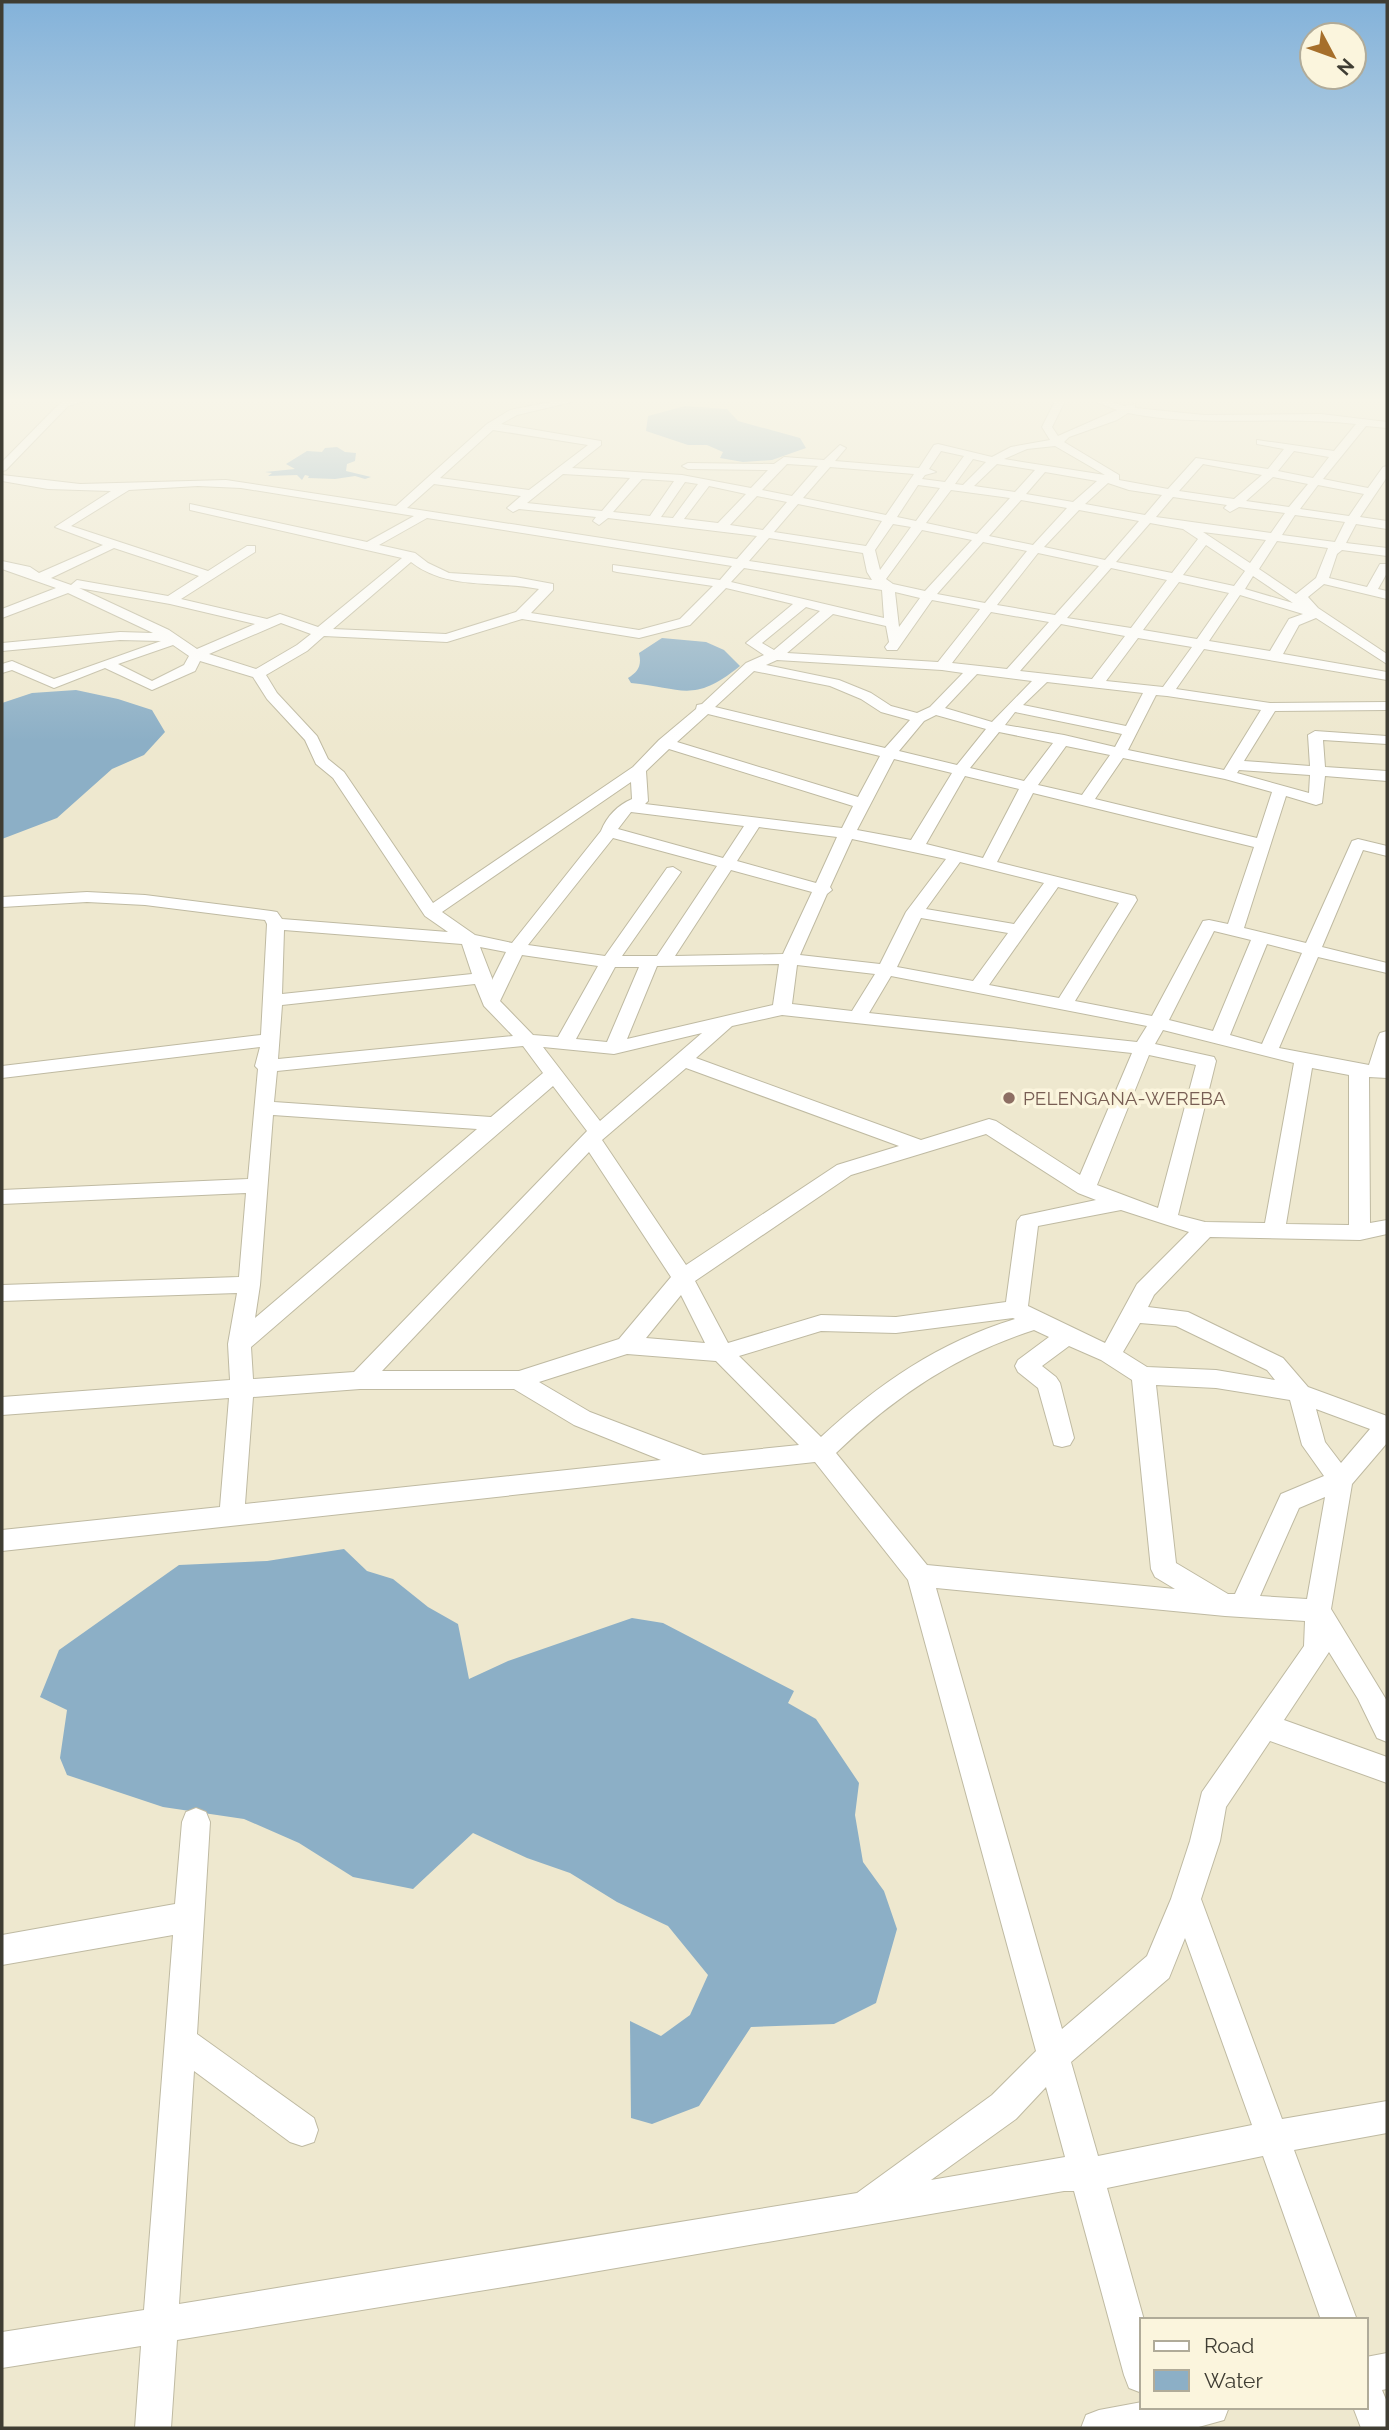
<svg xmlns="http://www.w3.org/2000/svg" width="1389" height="2430" font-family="Raleway,sans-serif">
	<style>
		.water { fill: #8cafc6 }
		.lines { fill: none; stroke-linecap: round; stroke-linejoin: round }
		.minor-casing { stroke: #bfbaa2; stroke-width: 2 }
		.minor { fill: #fff; fill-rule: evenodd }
		.education-dot { fill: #8d6e63; stroke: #fbf5dd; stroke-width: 2.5 }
		.labels { text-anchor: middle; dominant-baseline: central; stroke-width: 7; stroke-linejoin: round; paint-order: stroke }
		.education-label { font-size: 19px; fill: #785e54; stroke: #fbf5dd; text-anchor: start }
	</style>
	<rect width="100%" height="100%" fill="#eee8cf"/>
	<path class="water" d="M685 406 727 409 738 421 800 438 806 448 772 460 743 462 720 458 723 452 707 445H688L646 431 648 416Z
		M337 447 345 452 356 453 355 461 347 464 346 471 371 477 365 479 355 476 335 479 308 478 309 476 305 475 302 480 297 475 268 476 272 473 265 472 295 469 286 464 307 451 322 452 325 448Z
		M662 638 706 642 724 650 740 666C693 704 683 688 631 683L628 678C638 672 642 666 639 653Z
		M76 690 118 699 152 710 165 732 144 755 112 769 57 818 2 839V703L32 693Z
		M344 1549 367 1571 393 1579 428 1607 458 1624 469 1679 508 1661 632 1618 663 1623 794 1691 788 1703 816 1719 859 1783 855 1815 863 1862 884 1891 897 1929 876 2003 834 2024 751 2027 699 2106 652 2124 631 2118 630 2021 661 2036 690 2015 708 1975 668 1926 617 1902 570 1873 527 1858 473 1833 413 1889 353 1877 299 1843 244 1819 163 1807 67 1775 60 1758 67 1710 40 1697 59 1650 179 1565 267 1561Z"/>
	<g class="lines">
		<g class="minor-casing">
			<path id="minor" d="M85 401 68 406 6 470 2 471V462L61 402Z
				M555 401H576L517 415 501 424 601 441V445L572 468 682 475 751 488 768 470 688 469 682 466 688 463 774 464 784 457 824 460 840 445 846 448 835 461 919 468 934 445 938 444 992 457 1011 447 1050 440 1042 427 1055 401H1065L1052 427 1058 436 1117 410 1094 401H1109L1124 406 1135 404V408L1204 415 1321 414 1387 422V428L1366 426 1323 479 1368 488 1383 467 1387 466V477L1360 517 1387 521V529L1356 524 1346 543 1387 548V556L1342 550 1337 554 1329 578 1367 587 1380 564H1387V573L1378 589 1387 591V599L1324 584 1308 597 1318 608 1387 654V664L1316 618 1299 625 1283 654 1387 672V680L1204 649 1176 689 1270 703 1387 702V710L1275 711 1244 761 1310 766 1308 735 1315 731 1387 736V744L1323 740 1325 767 1387 771V781L1325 776 1322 803 1316 805 1286 796 1244 928 1306 943 1352 841 1358 839 1387 846V856L1363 850 1322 947 1387 963V973L1318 957 1279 1048 1369 1065 1378 1037 1380 1033 1387 1031V1078L1369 1077 1370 1223 1387 1220V1234L1360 1240 1210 1237 1154 1295 1148 1307 1188 1312 1283 1358 1308 1387 1387 1416V1443L1352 1484 1331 1609 1387 1701V1742L1377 1738 1358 1699 1329 1652 1284 1720 1387 1757V1783L1270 1741 1226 1807 1220 1841 1201 1899 1282 2119 1387 2101V2133L1294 2150 1357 2320H1321L1263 2156 1107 2188 1144 2320H1142V2393L1129 2388 1124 2375 1074 2191H1064L535 2282 177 2340 171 2428H135L141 2346 2 2368V2332L144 2310 173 1935 2 1965V1935L175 1904 182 1822 186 1812 196 1808 206 1812 210 1822 197 2034 314 2118 318 2130 314 2142 302 2146 290 2142 194 2071 179 2304 857 2193 992 2095 1036 2051 908 1580 815 1462 2 1551V1530L220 1507 229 1398 2 1415V1397L230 1380 228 1344 237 1293 2 1301V1285L239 1277 246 1193 2 1204V1190L248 1179 258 1069 255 1066 260 1047 2 1078V1066L261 1035 267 924 265 920 145 905 87 902 2 907V897L87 892 145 895 271 911 277 912 282 919 448 932 425 916 333 778 316 764 305 740 267 699 253 677 200 661 195 671 152 690 105 668 54 688 12 670 2 673V664L12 661 54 679 161 641 120 640 2 651V643L120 632 153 633 68 593 2 618V609L56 588 2 569V561L30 567 39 573 103 545 55 527 111 491 48 489 2 481V475L80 484 226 480 396 506 487 424 510 410ZM1128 413C1203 428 1280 415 1356 424L1334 451 1257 440V444L1284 449 1268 469 1196 458 1168 489 1119 480V475L1064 442 1069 437 1117 420ZM493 430 588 445 529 490 440 478ZM1055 446 1105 475 1004 459 1027 449ZM941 451 964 456 945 482 922 479 925 475 936 472 929 469ZM1294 451 1329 457 1313 478 1278 471ZM973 459 986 462 963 485 955 484ZM787 464 818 466 792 496 762 490ZM997 464 1035 470 1015 492 974 486ZM1203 464 1262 475 1234 499 1179 491ZM830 467 914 474 886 515 803 498ZM1045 472 1097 481 1073 502 1026 494ZM563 474 630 478 602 511 527 503ZM1273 477 1308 484 1289 507 1246 501ZM642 479 674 481 650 516 613 512ZM685 482 698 484 673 518 661 517ZM1108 483 1129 490 1162 495 1145 515 1085 504ZM434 484 521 496 507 508 513 512 519 509 596 517 593 521 599 525 608 518 757 536 737 559 407 508ZM918 485 940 488 916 521 897 517ZM1318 485 1364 494 1349 516 1300 509ZM198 486 241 488 414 516 367 542 190 504V510L402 558 318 627 280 614 267 619 181 599 255 552V546H247L208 571 71 526 129 490ZM709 486 746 494 718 523 684 519ZM951 490 1010 498 977 534 926 523ZM757 496 787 502 763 530 730 525ZM1173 497 1227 505 1224 508 1230 512 1239 507 1285 513 1271 533 1156 517ZM1021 500 1067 508 1033 545 989 536ZM798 504 882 521 866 546 774 532ZM1079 510 1139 521 1105 560 1044 547ZM1295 515 1345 522 1335 542 1282 535ZM427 518 732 566 720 580 613 565V571L617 572 713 586 680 619 639 630 531 613 553 590V584L515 577 449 573 428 563 415 553 379 545ZM1150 523 1183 529 1198 539 1172 573 1116 562ZM893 524 911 527 880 570 875 550ZM922 530 972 540 925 591 893 584 886 579ZM1203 532 1266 540 1250 563ZM769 538 863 553 867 572 872 580 749 561ZM1277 541 1328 548 1316 578 1296 594 1259 569ZM983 542 1027 551 985 603 937 594ZM1206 545 1245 571 1234 586 1183 575ZM114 548 199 576 168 596 77 580 71 585 51 578ZM1038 553 1099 566 1055 615 997 605ZM411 562C448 591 496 580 539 589L516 612 446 634 333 629ZM744 568 882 590 884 618 731 582ZM1111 568 1167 580 1131 628 1067 618ZM1253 576 1293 603 1245 589ZM1179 582 1229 593 1197 639 1143 630ZM79 588 170 604 255 624 197 649 169 630ZM726 588 793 604 746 643 764 655 746 663 702 704 697 705 696 709 659 740 633 767 433 903 344 772 328 759 317 736 277 693 266 675 307 651 324 636 447 642 522 619 639 638 690 625ZM895 592 920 598 899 627ZM1240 595 1303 614 1289 619 1270 651 1209 641ZM932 600 980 609 938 662 787 653 833 614 886 626 889 642 885 647 887 650H897ZM806 607 820 611 774 650 762 643ZM991 612 1049 622 1007 669 952 663ZM281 623 311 634 297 645 256 669 209 654ZM1061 624 1125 636 1092 679 1020 671ZM1138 638 1192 647 1163 687 1106 681ZM173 645 189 656 184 665 152 681 118 664ZM777 660 942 670 963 673 930 707 917 713 891 706 871 693 839 680 766 665ZM754 671 830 686 861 699 881 712 910 720 885 748 715 707ZM977 674 1032 681 992 722 945 708ZM1047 682 1143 693 1126 726 1023 705ZM1156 695 1167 696 1261 710 1224 770 1128 750ZM1015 712 1122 734 1115 747 1064 735 1005 725ZM708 714 880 756 858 797 677 742ZM936 715 986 729 957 765 899 751 924 721ZM999 732 1053 743 1024 781 970 768ZM1066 746 1110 755 1082 795 1038 785ZM669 749 853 806 842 828 645 804 648 801 646 771ZM1123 758 1225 779 1272 792 1257 838 1095 799ZM894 759 952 773 911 840 857 830ZM1239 770 1310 775 1309 793 1237 773ZM965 776 1019 789 983 858 926 844ZM631 782 632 799C618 805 607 816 601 831L512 943 475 935 442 912ZM1033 793 1254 847 1228 924 1209 920 1203 921 1152 1016 1075 1001 1137 900 1135 896 997 862ZM631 812 744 826 723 858 618 829ZM759 827 837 837 816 883 737 861ZM613 838 717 866 657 956H622L681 872 673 867 667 868 605 956 528 945ZM852 839 946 859 906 912 880 964 800 955 827 894 832 890 830 887ZM960 862 1044 883 1014 924 926 909ZM731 870 812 892 783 954 675 956ZM1058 887 1119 903 1059 998 989 985ZM921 918 1008 933 973 981 897 967ZM284 930 462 944 472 974 282 994ZM1214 931 1251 940 1213 1031 1169 1020ZM1267 944 1302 953 1262 1044 1230 1035ZM480 947 506 952 492 980V978ZM522 955 598 966 558 1037 533 1035 500 1001ZM779 964 773 1005 627 1039 657 966ZM797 965 875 974 852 1011 792 1004ZM615 967H639L607 1042 576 1039ZM891 976 1147 1026 1137 1042 869 1013ZM475 984 484 1006 513 1036 278 1059 282 1005ZM782 1015 1132 1053 1080 1175 996 1121 989 1119 921 1140 696 1058 732 1026ZM1163 1030 1294 1063 1265 1223 1205 1222 1178 1215 1216 1061 1214 1057 1155 1044ZM702 1033 600 1121 543 1047 614 1054ZM523 1046 543 1073 491 1117 274 1102 277 1071ZM1149 1055 1196 1065 1158 1208 1097 1185ZM686 1068 899 1146 837 1165 686 1265 602 1140ZM1312 1068 1349 1075V1225L1286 1224ZM553 1086 587 1131 354 1372 253 1379 251 1347ZM273 1115 477 1129 255 1318 260 1285ZM986 1134 1078 1193 1096 1200 1021 1216 1017 1221 1006 1302 896 1317 821 1315 728 1343 695 1281 851 1175ZM589 1152 671 1277 619 1339 519 1371H382ZM1121 1210 1189 1232 1137 1284 1105 1343 1028 1306 1038 1226ZM681 1295 705 1343 646 1338ZM1013 1318 1015 1319C939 1342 878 1384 821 1437L739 1356 821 1331 896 1333ZM1140 1323 1176 1326 1267 1370 1275 1380 1216 1370 1147 1367 1123 1352ZM1034 1330 1049 1337 1018 1360 1015 1366 1018 1372 1038 1388 1054 1445 1062 1447 1070 1445 1074 1438 1060 1383 1056 1377 1042 1366 1069 1346 1101 1360 1132 1380 1151 1569 1155 1577 1175 1589 927 1565 836 1453C894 1397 956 1355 1034 1330ZM627 1354 716 1361 799 1445 703 1455 590 1412 539 1382ZM1156 1385 1216 1388 1290 1400 1302 1445 1324 1476 1281 1494 1235 1594H1228L1176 1563ZM360 1389H514L574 1425 661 1460 245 1504 253 1397ZM1316 1409 1370 1429 1341 1463 1325 1442ZM1325 1497 1307 1599 1260 1596 1299 1508ZM936 1588 1225 1616 1305 1621 1304 1646 1202 1792 1190 1841 1171 1899 1147 1956 1062 2029ZM1185 1938 1252 2125 1098 2156 1071 2062 1169 1978ZM1046 2087 1065 2157 931 2180 1016 2119Z
				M1387 2353V2389L1382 2390 1387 2402V2428H1361L1353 2407H1366V2357Z
				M1142 2402V2407H1229L1224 2420 1195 2428H1081L1086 2415 1099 2410Z"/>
		</g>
		<use href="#minor" class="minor"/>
	</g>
	<linearGradient id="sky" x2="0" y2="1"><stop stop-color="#83b2da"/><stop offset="0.54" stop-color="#f7f5e9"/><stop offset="1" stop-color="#f7f5e9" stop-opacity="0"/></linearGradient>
	<rect width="1389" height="741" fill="url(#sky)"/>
	<circle class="education-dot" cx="1009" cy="1098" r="7"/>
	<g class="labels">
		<g class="education-label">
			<text x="1023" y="1098">PELENGANA-WEREBA</text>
		</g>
	</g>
	<rect width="1389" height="2430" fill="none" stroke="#3f3d33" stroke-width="7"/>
	<rect x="1140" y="2318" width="228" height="91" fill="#fbf5dd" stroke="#b0ab99" stroke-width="2"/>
	<rect x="1154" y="2341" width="35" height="10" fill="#ffffff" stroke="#b0ab99" stroke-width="2"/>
	<text x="1204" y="2353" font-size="21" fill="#3f3d33">Road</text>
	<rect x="1154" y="2370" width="35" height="21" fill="#8cafc6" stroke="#b0ab99" stroke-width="2"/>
	<text x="1204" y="2388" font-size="21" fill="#3f3d33">Water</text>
	<g transform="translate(1333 56) rotate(131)"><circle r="33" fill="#fbf5dd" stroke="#b0ab99" stroke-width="2"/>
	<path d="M0-5L12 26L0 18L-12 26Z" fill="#a66f2b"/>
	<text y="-10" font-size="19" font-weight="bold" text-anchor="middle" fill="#3f3d33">N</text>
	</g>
</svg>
